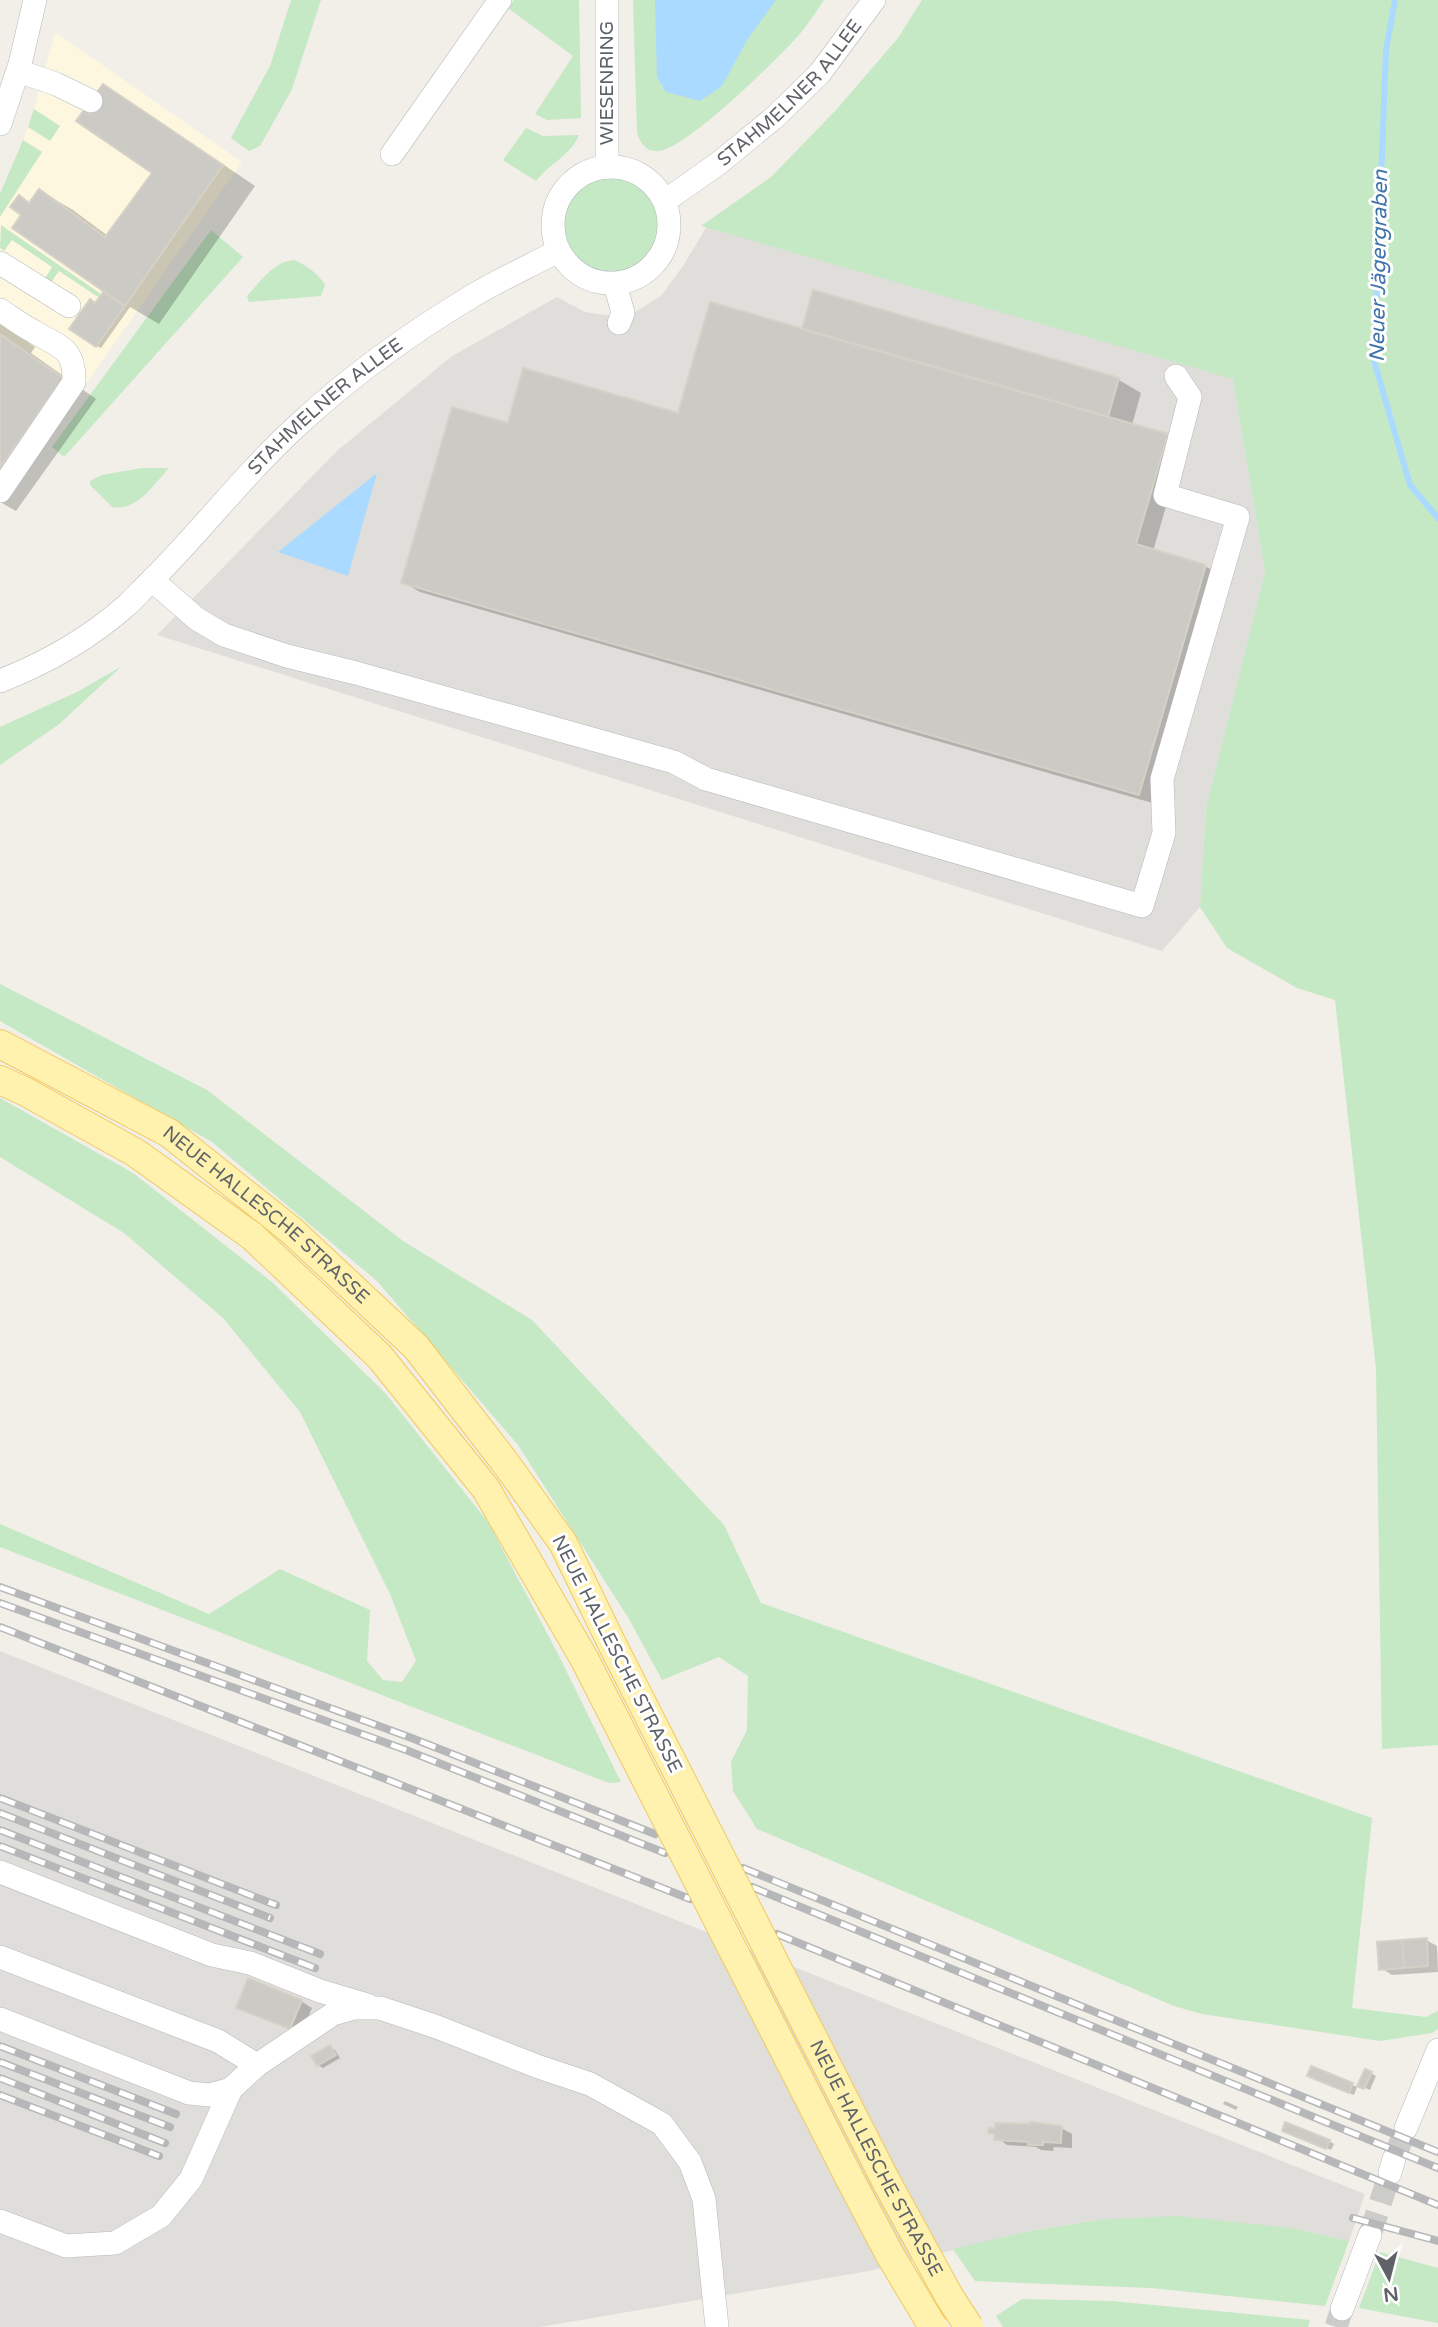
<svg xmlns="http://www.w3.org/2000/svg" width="1438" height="2327" font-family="'Varela Round',sans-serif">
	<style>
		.commercial { fill: #fef7e0 }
		.industrial { fill: #e0deda }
		.green { fill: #c5e8c5 }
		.water { fill: #aadaff }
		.shadow { fill: #0003 }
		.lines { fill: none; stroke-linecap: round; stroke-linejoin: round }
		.stream { stroke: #aadaff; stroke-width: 6 }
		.building { fill: #cccac5; stroke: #d6d1c6; stroke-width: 2 }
		.minor-tunnel { stroke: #ccccc8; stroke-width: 23; stroke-dasharray: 23 11; stroke-linecap: butt }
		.minor-casing { stroke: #b5b8bc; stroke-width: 24 }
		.major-casing { stroke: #f2c960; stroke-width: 30 }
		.minor { stroke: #fff; stroke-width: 23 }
		.major { stroke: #fff2af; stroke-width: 28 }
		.rail-casing { stroke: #b6b7b8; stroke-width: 8 }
		.rail { stroke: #fff; stroke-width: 5; stroke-dasharray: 16; stroke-linecap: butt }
		.major-bridge-casing { stroke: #f2c960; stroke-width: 30; stroke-linecap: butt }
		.major-bridge { stroke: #fff2af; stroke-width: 28 }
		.labels { text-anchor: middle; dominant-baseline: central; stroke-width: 6; stroke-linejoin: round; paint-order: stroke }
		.street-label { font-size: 19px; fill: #5f6368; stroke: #fff }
		.water-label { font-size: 21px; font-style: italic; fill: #4174aa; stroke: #fff }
	</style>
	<rect width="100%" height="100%" fill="#f1efe8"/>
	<path class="commercial" d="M55 32 242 162 0 506V194L17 158 32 117Z"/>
	<path class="industrial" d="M710 221 1233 378 1265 571 1206 807 1200 907 1162 951 157 635 337 451 452 356 557 297 585 312 625 318 661 296 683 266Z
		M0 1651 1365 2194 1349 2241 1292 2228 1099 2220 1030 2231 869 2271 540 2327H0Z"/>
	<path class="green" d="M291 0H321L292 89 260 146 249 151 231 138 270 66Z
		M514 0H579L581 118 547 120 535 114 573 56 508 8Z
		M633 0H824C816 12 808 24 799 35 777 59 688 148 659 151 647 153 640 143 637 133Z
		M922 0H1438V1745L1382 1749 1376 1369 1335 1000 1297 988 1227 948 1200 907 1206 807 1265 571 1233 379 701 226 771 177 837 109 898 38Z
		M34 109 60 126 50 141 28 127Z
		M526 128 543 136 579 135C571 155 549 164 536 181L503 160Z
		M23 140 42 152 0 217V194Z
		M561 224a50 50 0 1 1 100 0a50 50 0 1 1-100 0Z
		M1 225 101 294 98 297 59 271 50 284 44 280 52 267 12 240 4 251 0 248Z
		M211 230 243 257 64 457 52 447Z
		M294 260C306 265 319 274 325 285L321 296 249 302 247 296C261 281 273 262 294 260Z
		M142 468H169C153 485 137 512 112 507L90 485V481L102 475Z
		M122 666 58 725 0 765V727L77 692Z
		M0 984 207 1090 403 1241 532 1320 724 1525 761 1603 1372 1818 1352 2008 1426 2017 1438 2011V2029L1432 2033 1380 2041 1202 2014 1174 2006 757 1829 733 1791 731 1762 747 1730 748 1676 719 1657 662 1680 629 1619 518 1445 377 1281 212 1142 0 1021Z
		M0 1098 133 1173 272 1282 386 1394 488 1522 557 1652 621 1782 609 1783 0 1547V1524L209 1614 280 1569 370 1610 367 1661 383 1680 402 1682 416 1661 390 1594 300 1412 223 1318 124 1233 0 1157Z
		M1176 2216 1292 2228 1349 2241 1325 2306 1151 2288 975 2281 953 2249 1030 2231 1099 2220Z
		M1380 2252 1438 2268V2323L1359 2308Z
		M1022 2299 1111 2301 1310 2320 1308 2327H1003L996 2316Z"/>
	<path class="water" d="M655 0H776L747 40 722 86 700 101 666 92 657 77Z
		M377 473 348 576 278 552Z"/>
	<path class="shadow" d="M104 87 137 106 255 186 159 324 130 307 101 348 97 346 96 305 106 291 31 204 40 191 73 210 108 236 154 172Z
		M814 293 1119 380 1141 393 1132 425 1167 436 1184 445 1153 551 1205 566 1222 576 1156 804 420 592 403 582 509 425 679 415 810 333Z
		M0 323 35 347 31 353 96 399 16 511 0 502Z
		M1426 1940 1437 1946 1438 1972 1392 1975 1381 1968Z
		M301 2001 312 2008 301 2034 238 2007Z
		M330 2047 335 2050 340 2058 323 2068 318 2065Z
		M1312 2068 1357 2087 1354 2095 1314 2078Z
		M1371 2073 1376 2076 1370 2090 1360 2086Z
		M1225 2101 1238 2107 1236 2110 1223 2104Z
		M1061 2128 1072 2134V2148L1054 2147 1053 2151 1041 2150 1036 2147 1007 2145 990 2132Z
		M1289 2133 1329 2141 1334 2144 1331 2150Z"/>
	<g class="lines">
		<path class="stream" d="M1395 0 1386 50 1374 361 1410 485 1438 518"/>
	</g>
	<path class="building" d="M103 84 223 165 125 306 12 228 21 215 10 207 19 195 29 203 39 189 105 237 152 173 76 121Z
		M813 290 1119 378 1108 417 802 329Z
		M104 291 125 306 96 347 69 329 90 299 95 303Z
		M710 302 1168 434 1136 544 1206 565 1139 795 401 583 452 407 508 423 523 368 678 413Z
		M0 334 63 378 0 468Z
		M1427 1938 1428 1966 1404 1968 1402 1940Z
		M1402 1940 1404 1968 1379 1970 1377 1942Z
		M248 1978 302 2000 290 2029 236 2008Z
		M330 2045 336 2055 317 2066 311 2056Z
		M1311 2066 1353 2083 1349 2093 1307 2076Z
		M1365 2069 1372 2072 1364 2089 1357 2086Z
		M1030 2122 1062 2126 1061 2143 1043 2142V2145H1028L1029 2142 994 2140 995 2134 988 2133 989 2128 995 2129V2123L1030 2124Z
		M1285 2122 1330 2140 1326 2149 1282 2131Z"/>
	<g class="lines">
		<path class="minor-tunnel" d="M1394 2159 1406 2128
			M1370 2235 1390 2173
			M1336 2327 1342 2309"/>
		<g class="minor-casing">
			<g id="minor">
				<path d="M18 71 56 84 91 101"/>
				<path d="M0 124 20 64 35 0"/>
				<path d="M392 154 500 0"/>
				<circle cx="611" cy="225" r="58"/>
				<path d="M607 167V0"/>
				<path id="s1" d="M665 201 719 163 775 117 820 73 874 0"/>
				<path d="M0 263 69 306"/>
				<path d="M615 284 623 313 619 323"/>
				<path d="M0 310C11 317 21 325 33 331 58 347 75 346 74 382L0 491"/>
				<path d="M152 580 197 619 224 635 287 656 356 673 674 762 706 779 1142 906 1164 833 1162 779 1238 517 1165 495 1190 397 1176 376"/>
				<path id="s2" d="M0 681C46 663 90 638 127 605 136 597 144 587 153 579 203 529 246 472 299 424 352 375 412 332 474 295 501 279 530 266 558 251"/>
				<path d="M0 1872 212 1955 250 1963 320 1991 367 2005"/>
				<path d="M0 1957 218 2041 257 2065"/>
				<path d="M0 2019 189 2093 210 2095 231 2089"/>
				<path d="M1406 2128 1438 2050"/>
				<path d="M1390 2173 1394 2159"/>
				<path d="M0 2221 66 2246 115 2243 161 2216 191 2179 231 2089 257 2065 333 2014 354 2008H380L437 2027 539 2067 590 2084 662 2124 690 2162 704 2199 717 2327"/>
				<path d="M1342 2309 1370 2235"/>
			</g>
		</g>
		<g class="major-casing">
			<g id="major">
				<path id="s3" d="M0 1044 169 1133 292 1231 416 1347 504 1461 563 1543 613 1646"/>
				<path d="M0 1080 26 1092 136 1153 252 1236 380 1357 486 1489 585 1660"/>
			</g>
		</g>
		<use href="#minor" class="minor"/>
		<use href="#major" class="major"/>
		<g class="rail-casing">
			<path id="rail" d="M0 1587 409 1737 655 1834
				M0 1603 406 1750 665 1853
				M0 1627 690 1899
				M0 1798 276 1905
				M0 1813 270 1918
				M0 1830 320 1954
				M0 1846 315 1968
				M743 1868 1438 2152
				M752 1887 1438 2168
				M777 1934 1438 2205
				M0 2046 176 2114
				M0 2062 170 2127
				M0 2078 165 2143
				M0 2095 159 2156
				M1353 2218 1438 2241"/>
		</g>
		<use href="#rail" class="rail"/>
		<g class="major-bridge-casing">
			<g id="major-bridge">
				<path id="s4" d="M613 1646 886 2181 949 2296 969 2327"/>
				<path d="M585 1660 852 2183 890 2255 933 2327"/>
			</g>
		</g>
		<use href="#major-bridge" class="major-bridge"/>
	</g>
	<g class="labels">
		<g class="street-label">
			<text transform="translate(607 83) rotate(-90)">WIESENRING</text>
			<text stroke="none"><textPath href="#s1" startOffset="166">STAHMELNER ALLEE</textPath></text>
			<text stroke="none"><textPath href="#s2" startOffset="430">STAHMELNER ALLEE</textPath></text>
			<text stroke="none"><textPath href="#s3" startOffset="318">NEUE HALLESCHE STRASSE</textPath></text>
			<text transform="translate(617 1654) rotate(63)">NEUE HALLESCHE STRASSE</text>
			<text stroke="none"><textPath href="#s4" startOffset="576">NEUE HALLESCHE STRASSE</textPath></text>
		</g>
		<g class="water-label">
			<text transform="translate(1379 266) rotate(-89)">Neuer Jägergraben</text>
		</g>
	</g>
	<g transform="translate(1389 2278) rotate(173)" stroke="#ffffff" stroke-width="5" paint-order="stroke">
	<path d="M0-5L12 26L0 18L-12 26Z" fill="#5f6368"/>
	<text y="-10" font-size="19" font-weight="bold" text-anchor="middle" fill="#5f6368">N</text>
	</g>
</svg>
